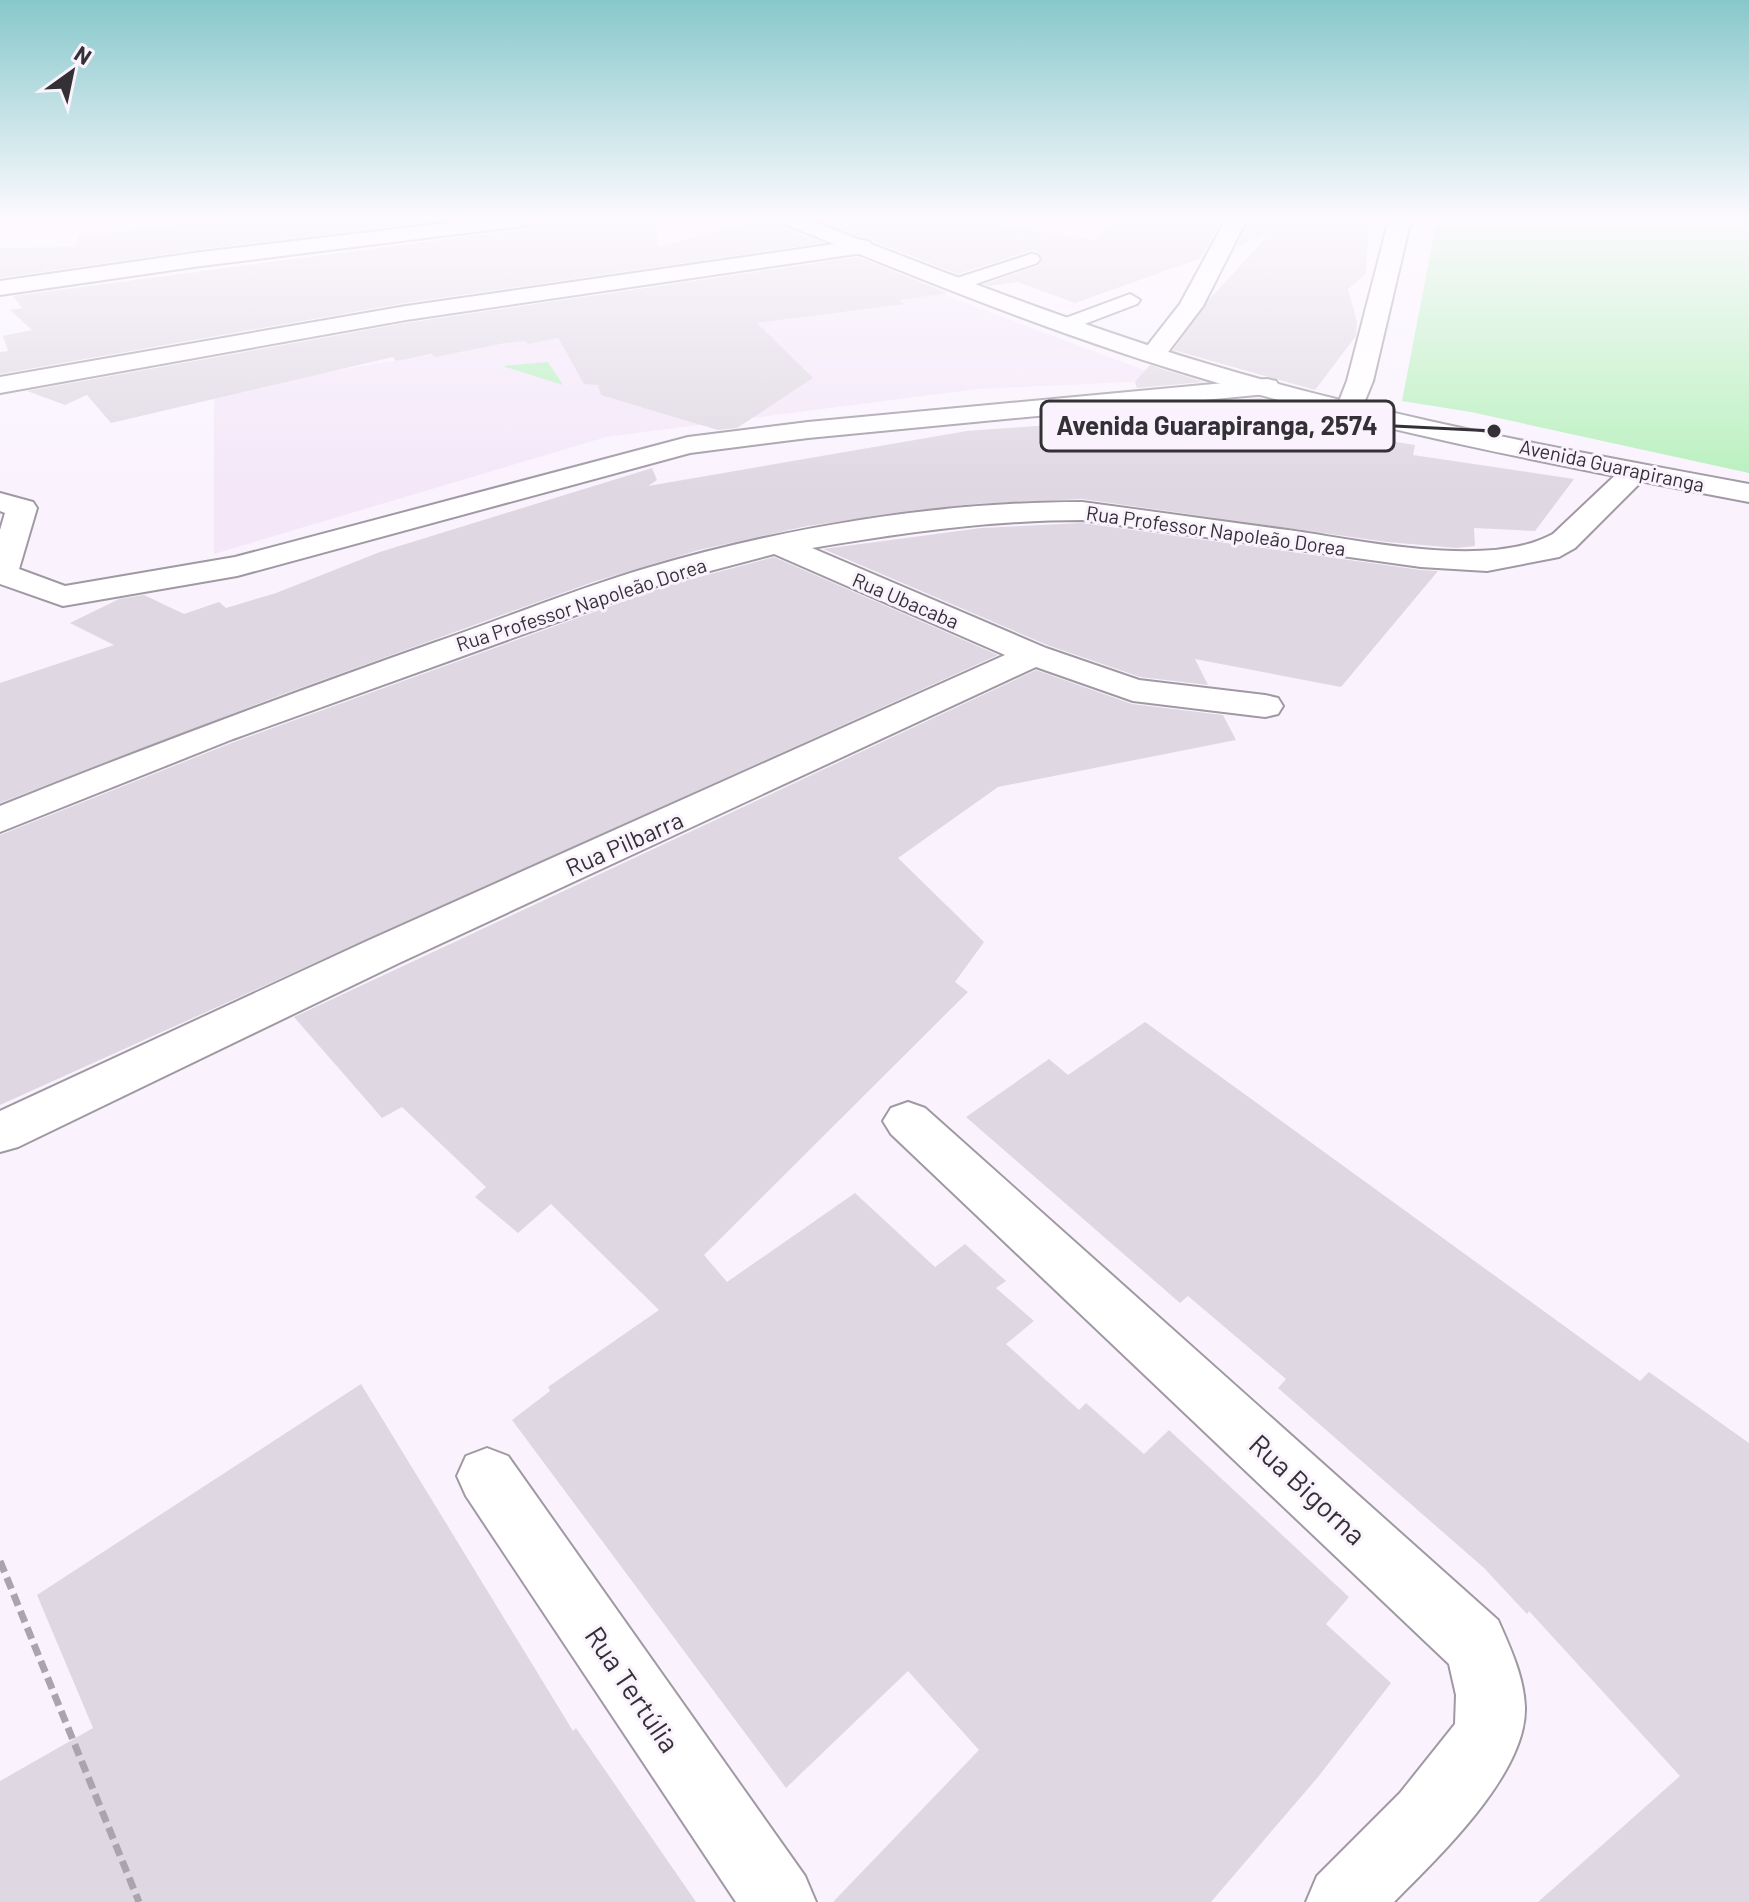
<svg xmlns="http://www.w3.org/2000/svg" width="1749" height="1902" font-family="Barlow,sans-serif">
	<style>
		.built { fill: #f3e7f8 }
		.green { fill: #b8f0bd }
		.building { fill: #dfd8e2 }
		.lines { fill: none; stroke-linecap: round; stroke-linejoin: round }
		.lane-casing { stroke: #a099a3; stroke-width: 4 }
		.street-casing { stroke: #a099a3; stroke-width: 4 }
		.secondary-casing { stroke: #a099a3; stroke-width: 4 }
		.path { stroke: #aaa5ad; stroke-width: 7; stroke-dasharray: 12 6; stroke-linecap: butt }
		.lane { fill: #fff; fill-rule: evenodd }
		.street { fill: #fff; fill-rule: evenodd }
		.secondary { fill: #fff; fill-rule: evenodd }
		.labels { text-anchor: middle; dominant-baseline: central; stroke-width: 6; stroke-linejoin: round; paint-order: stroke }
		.far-street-label { font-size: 20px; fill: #333135; stroke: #faf3fe }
		.street-label { font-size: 24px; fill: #333135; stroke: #faf3fe }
		.near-street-label { font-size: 28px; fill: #333135; stroke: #faf3fe }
		.leader { fill: none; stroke: #333135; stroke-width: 3 }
		.callout-dot { fill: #333135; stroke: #faf3fe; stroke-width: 3 }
		.callout { fill: #faf3fe; stroke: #333135; stroke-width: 3 }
		.callout-label { font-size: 26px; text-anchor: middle; font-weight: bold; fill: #333135 }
	</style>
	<rect width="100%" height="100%" fill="#faf3fe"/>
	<path class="built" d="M934 291 1170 380 977 389 606 437 214 554V391L674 314Z"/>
	<path class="green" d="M1437 219H1749V473L1471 412 1402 401Z
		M548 362 563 385 502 366Z"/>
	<path class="building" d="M231 219H457L201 249 0 278V248L75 247 78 236Z
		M544 219H656L658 247 761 219H775L781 226 823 243 405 303 0 374V352L8 351 3 336 32 330 10 310 22 308 13 296 530 228Z
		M815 219H1007L1003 226 1096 240 1111 219H1223L1201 258 1075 303 1018 282 990 286 984 284 1038 266 1043 259 1038 252 1030 251 958 274Z
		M1250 219H1369L1366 274 1348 289 1357 322 1356 336 1315 390 1173 350 1209 300 1269 234 1237 246Z
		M858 257 948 293 899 300 904 304 757 323 813 378 737 428 718 430 601 395 598 385 584 384 558 338 528 344 525 341 505 343 435 357 431 354 396 361 393 357 111 423 87 395 65 405 27 391 406 323Z
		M1150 365 1162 369 1204 382 1137 388 1135 382Z
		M1259 398 1302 409 1290 425 1415 445 1413 455 1574 479 1535 531 1474 528 1475 546 1457 548 1387 542 1082 499 972 504 807 526 699 550 593 582 270 699 0 803V683L114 645 70 623 119 599 144 595 184 614 219 602 226 608 276 593 380 552 652 468 657 480 648 486 967 431 1147 418 1144 409Z
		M1082 523 1421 570 1438 571 1341 687 1195 659 1208 685 1140 677 1047 645 823 549 981 528Z
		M774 557 998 655 0 1105V835L234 742 669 585Z
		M1036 670 1132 704 1223 715 1236 740 998 787 898 858 984 942 955 982 968 992 704 1255 727 1282 855 1193 935 1267 965 1244 1006 1281 996 1288 1034 1321 1006 1344 1079 1410 1086 1403 1144 1454 1169 1430 1349 1597 1326 1624 1391 1683 1318 1777 1211 1902H833L979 1750 908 1671 786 1788 512 1420 550 1391 548 1387 659 1310 551 1204 518 1233 475 1197 486 1187 402 1107 382 1118 294 1017Z
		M1145 1022 1640 1381 1649 1372 1749 1443V1902H1538L1680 1776 1529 1611 1527 1614 1484 1568 1278 1388 1286 1379 1188 1296 1180 1303 966 1117 1049 1059 1068 1075Z
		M361 1384 573 1731 576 1728 696 1902H0V1781L93 1728 37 1595Z"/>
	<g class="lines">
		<g class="lane-casing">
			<path id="lane" d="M1031 254 1037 255 1040 259 1037 263 958 290 949 284 951 280Z
				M1130 294 1140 300 1137 304 1074 328 1067 330 1057 324 1060 320Z"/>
		</g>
		<g class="street-casing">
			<path id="street" d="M480 219H541L530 225 201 266 0 295V281L201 252Z
				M1226 219H1247L1203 306 1162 360H1144L1140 355 1180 304Z
				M1389 219H1411L1373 381 1359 415H1339L1336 409 1347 381Z
				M862 240 870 242 873 247 870 252 406 320 0 393V377L406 306Z
				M1267 379 1276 381 1280 387 1276 393 808 438 690 453 237 576 63 606 0 584V530L5 513 0 511V493L33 502 37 508 19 569 65 586 235 557 688 437 808 422Z
				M1635 463 1645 466 1649 472 1645 478 1575 548 1559 557 1487 571 1421 567 1082 520C992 520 901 533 812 548L1046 648 1139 680 1265 695 1278 698 1283 706 1278 714 1265 717 1133 701 1036 667 399 963 18 1147 0 1152V1111L367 941 1005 655 774 554 668 582 233 739 0 832V806C144 748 289 694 436 642 506 618 576 589 647 568 785 527 938 502 1082 502 1151 511 1219 521 1288 530 1360 540 1488 570 1553 534L1625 466Z
				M908 1102 925 1108 1498 1620C1510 1647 1524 1677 1525 1707 1527 1774 1438 1857 1394 1902H1306L1317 1876 1400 1793 1455 1724 1456 1695 1449 1664 891 1134 883 1121 891 1108Z
				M487 1448 508 1456 805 1876 816 1902H736L466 1496 457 1476 466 1456Z"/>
		</g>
		<g class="secondary-casing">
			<path id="secondary" d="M778 219H807C948 274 1089 330 1235 372 1403 420 1576 452 1749 484V502C1571 468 1393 434 1218 383 1069 340 926 281 782 223Z"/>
		</g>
		<path class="path" d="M0 1561 139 1902"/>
		<use href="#lane" class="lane"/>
		<use href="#street" class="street"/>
		<use href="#secondary" class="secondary"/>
	</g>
	<linearGradient id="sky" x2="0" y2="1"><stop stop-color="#87c8cb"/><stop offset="0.45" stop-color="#fdfaff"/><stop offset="1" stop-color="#fdfaff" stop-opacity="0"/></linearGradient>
	<rect width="1749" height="485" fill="url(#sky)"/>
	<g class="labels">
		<g class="far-street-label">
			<text transform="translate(1612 465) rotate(12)">Avenida Guarapiranga</text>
			<text transform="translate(1216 530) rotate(8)">Rua Professor Napoleão Dorea</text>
			<text transform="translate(906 600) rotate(23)">Rua Ubacaba</text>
			<text transform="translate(581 604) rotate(-18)">Rua Professor Napoleão Dorea</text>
		</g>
		<g class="street-label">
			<text transform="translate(624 843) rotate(-24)">Rua Pilbarra</text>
		</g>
		<g class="near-street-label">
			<text transform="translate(1308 1489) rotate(43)">Rua Bigorna</text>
			<text transform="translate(633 1689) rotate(56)">Rua Tertúlia</text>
		</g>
	</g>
	<path class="leader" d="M1494 431L1394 426"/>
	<circle class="callout-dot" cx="1494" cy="431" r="8"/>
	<rect class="callout" x="1041" y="401" width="353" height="50" rx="8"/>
	<g class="callout-label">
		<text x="1217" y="435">Avenida Guarapiranga, 2574</text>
	</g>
	<g transform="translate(72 72) rotate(33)" stroke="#faf3fe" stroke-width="6" paint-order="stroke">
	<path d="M0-6L14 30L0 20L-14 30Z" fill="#333135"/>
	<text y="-12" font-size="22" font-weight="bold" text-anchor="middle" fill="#333135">N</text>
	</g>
</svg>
